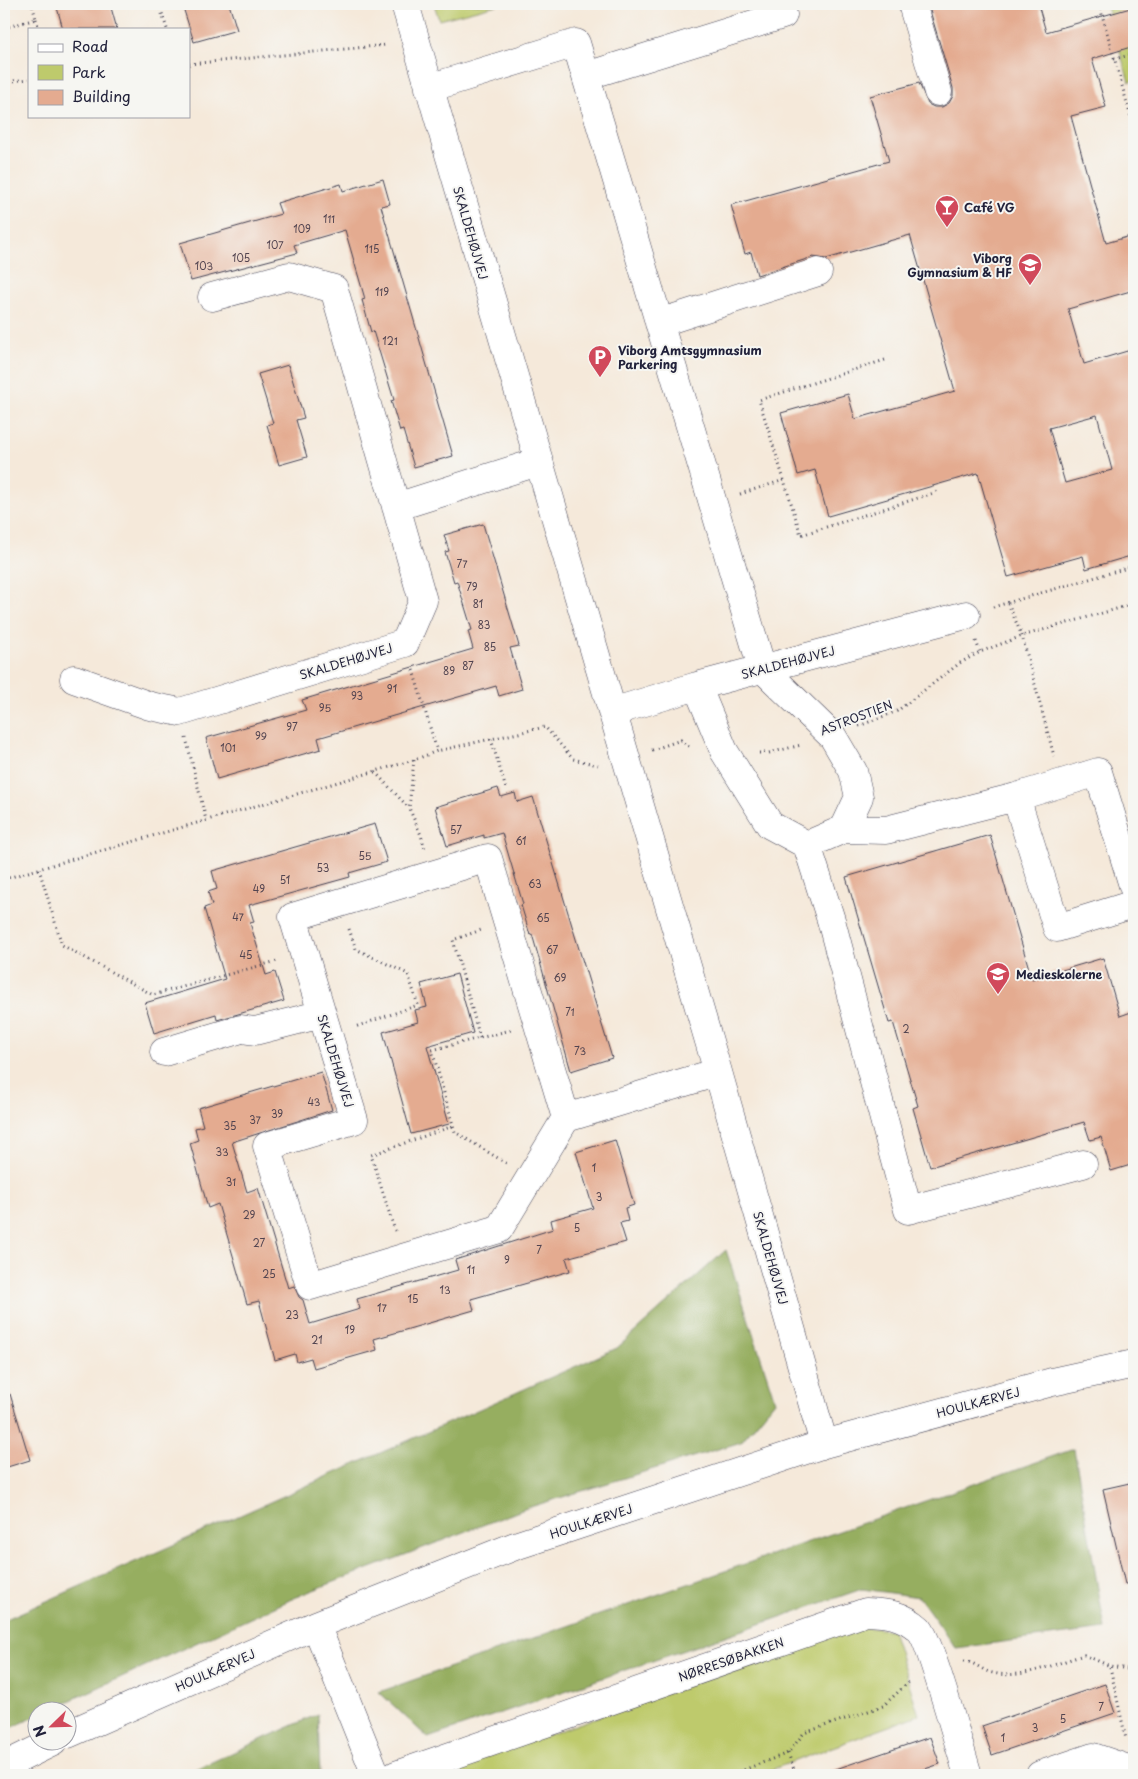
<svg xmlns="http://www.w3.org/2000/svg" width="1138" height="1779" font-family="'Playpen Sans',sans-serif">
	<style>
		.green { fill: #beca6c; stroke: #707654 }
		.forest { fill: #96ae60; stroke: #5c684e }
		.building { fill: #e4ab90; fill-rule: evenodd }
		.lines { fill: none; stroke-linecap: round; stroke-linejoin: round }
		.minor-casing { stroke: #424053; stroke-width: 29 }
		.path { stroke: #424053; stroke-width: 3; stroke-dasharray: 1 4; stroke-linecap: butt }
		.minor { stroke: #fff; stroke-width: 28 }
		.labels { text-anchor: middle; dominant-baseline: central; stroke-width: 4; stroke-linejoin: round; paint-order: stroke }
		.number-label { font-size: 10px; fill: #524450 }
		.poi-label { font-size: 12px; font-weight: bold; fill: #22223b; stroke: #f6f6f2; text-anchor: start }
		.street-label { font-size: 12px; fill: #22223b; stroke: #f6f6f2 }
	</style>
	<rect width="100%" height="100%" fill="#f6f6f2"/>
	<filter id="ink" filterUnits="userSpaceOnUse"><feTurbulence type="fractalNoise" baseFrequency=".02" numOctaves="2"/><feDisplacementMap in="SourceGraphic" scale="10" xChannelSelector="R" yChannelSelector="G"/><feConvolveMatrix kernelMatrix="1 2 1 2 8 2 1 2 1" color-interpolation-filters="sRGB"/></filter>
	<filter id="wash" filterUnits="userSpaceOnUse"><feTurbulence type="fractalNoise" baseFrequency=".0096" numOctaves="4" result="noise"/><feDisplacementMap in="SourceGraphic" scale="20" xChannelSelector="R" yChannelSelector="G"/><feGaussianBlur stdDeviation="1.12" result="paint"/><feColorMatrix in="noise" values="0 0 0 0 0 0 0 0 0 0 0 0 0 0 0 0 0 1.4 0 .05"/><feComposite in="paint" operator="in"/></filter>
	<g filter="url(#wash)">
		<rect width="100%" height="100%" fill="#f5e9da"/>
		<path class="green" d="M434 4H500L439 20Z
			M1106 4H1134V80L1129 82Z
			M851 1626 892 1630 919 1715 757 1775H436Z"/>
		<path class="forest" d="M726 1250 775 1401 741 1442 527 1508 303 1594 47 1711 38 1712 37 1716 4 1731V1620L617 1348Z
			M1074 1449 1105 1629 956 1648 919 1597 862 1589 428 1738 379 1692Z
			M318 1714 320 1775H183Z"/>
		<g id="blocks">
			<path class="building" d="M56 4H110L117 29H63Z
				M182 4H229L237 30 194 42Z
				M928 4H1038L1046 32 1134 7V46L1092 59 1106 107 1071 116 1106 243 1134 235V290L1068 309 1084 364 1134 349V555L1086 569 1083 556 1008 577 978 473 828 516 815 470 798 475 781 413 848 394 855 419 955 391 910 235 826 259 813 257 757 275 751 252 745 254 731 205 889 161 870 96 919 83 928 104 934 107H942L949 103 953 96V88ZM1097 415 1112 470 1065 483 1049 428Z
				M383 179 390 204 381 206 453 456 414 467 403 430 400 431 391 401 394 400 373 331 371 332 362 300 365 299 345 230 294 245 297 253 191 281 180 243 281 214 277 203 341 184 343 191Z
				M288 365 304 418 296 420 307 457 279 465 267 425 273 423 258 374Z
				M483 524 519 646 510 648 522 689 499 696 496 686 318 738 321 749 217 779 206 738 306 710 302 700 473 649 468 631 472 630 457 581 454 582 445 552 449 551 444 535Z
				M498 788 501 797 515 793 517 802 533 797 612 1058 571 1071 532 934 530 935 521 905 523 904 502 833 484 838V835L447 846 435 807Z
				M375 824 387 862 349 873 350 877 249 905 254 922 250 923 266 975 275 972 284 1001 217 1020 216 1014 154 1033 145 1003 225 979 204 908 212 905 208 892 217 889 212 871Z
				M990 835 1032 979 1103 958 1120 1016 1134 1011V1164L1111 1171 1101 1137 1090 1140 1084 1122 930 1167 913 1108 918 1106 893 1022 889 1023 846 877Z
				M457 974 473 1033 427 1046 449 1124 411 1134 383 1032 418 1022 415 1010 427 1007 421 984Z
				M321 1072 332 1110 232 1142 247 1192 258 1188 288 1288 294 1286 299 1297 303 1300 310 1324 360 1309 357 1299 458 1270 455 1260 553 1229 551 1220 593 1208 576 1152 615 1140 634 1205 625 1208 628 1221 620 1223 626 1242 566 1258 570 1271 471 1299 474 1310 374 1339 377 1350 314 1368 311 1358 297 1362 295 1354 275 1360 259 1301 247 1304 218 1204 208 1208 190 1143 198 1140 195 1128 203 1126 198 1108Z
				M10 1394 30 1460 4 1468V1395Z
				M1134 1482V1583L1125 1584 1103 1489Z
				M1105 1684 1115 1713 992 1755 982 1726Z
				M930 1737 940 1764 907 1775H830V1771Z"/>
		</g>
	</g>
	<g filter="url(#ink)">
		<use href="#blocks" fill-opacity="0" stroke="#424053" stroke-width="1"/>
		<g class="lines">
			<g class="minor-casing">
				<path id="minor" d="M405 4 718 1072 824 1444
					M912 4 938 92
					M586 76 783 15
					M429 88 576 43 762 668 833 737 853 771 859 797 844 829 807 845 770 825 724 751 697 686
					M659 323 818 272
					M396 507 538 462
					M74 679 150 706 180 712 405 643 423 601 334 289 289 276 212 297
					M612 712 697 686 966 615
					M1016 797 1057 928 1134 904
					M844 829 886 830 1016 797 1098 772 1134 889
					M807 845 831 920 908 1210 1083 1164
					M164 1052 241 1029 255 1031 322 1014
					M566 1118 488 858 293 917 354 1120 267 1146 310 1286 499 1229 566 1118 718 1072
					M316 1625 376 1775
					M68 1734 316 1625 515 1546 824 1444 1052 1382 1134 1364
					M4 1766 53 1742
					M396 1775 866 1612C888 1613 902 1614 919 1629 930 1639 961 1753 968 1775
					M1040 1775 1093 1757 1134 1771"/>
			</g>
			<path class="path" d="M159 4 167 29
				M1099 4 1134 128
				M36 19 39 29
				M4 28 36 19 32 4
				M1114 59 1134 54
				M189 64 387 45
				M4 82 29 79
				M784 480 759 400 885 360
				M740 494 784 480 801 535 937 492
				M1008 603 1022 636 1054 756
				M993 607 1134 566
				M976 641 980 652
				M413 670 437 751
				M859 726 897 711 960 663 980 652 1022 636 1134 604
				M186 738 206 820
				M491 739 506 789
				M652 750 681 740 691 749
				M759 753H769L801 745
				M414 760 409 808 421 835 425 849
				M375 772 409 808
				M39 869 62 945 153 995 277 961
				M4 879 414 760 437 751 545 727 573 759 598 765
				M349 929 356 949 408 974 418 1005 355 1027
				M480 1038 453 940 481 930
				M506 1163 455 1132 432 1050 511 1030
				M395 1231 371 1155 453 1126
				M964 1661C975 1662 982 1671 993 1673 1022 1680 1056 1663 1084 1655L1110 1666 1134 1670
				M1110 1667 1126 1739
				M788 1753 796 1775
				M730 1775 788 1753 804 1733 883 1706 911 1680"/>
			<use href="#minor" class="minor"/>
		</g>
	</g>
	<defs>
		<g id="bar-pin" transform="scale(1.25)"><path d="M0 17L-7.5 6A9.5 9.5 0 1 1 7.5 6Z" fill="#d1495b" stroke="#f6f6f2"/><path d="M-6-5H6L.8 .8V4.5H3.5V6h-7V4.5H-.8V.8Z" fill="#fff"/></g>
		<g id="school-pin" transform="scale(1.25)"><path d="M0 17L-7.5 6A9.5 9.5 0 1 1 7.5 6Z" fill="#d1495b" stroke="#f6f6f2"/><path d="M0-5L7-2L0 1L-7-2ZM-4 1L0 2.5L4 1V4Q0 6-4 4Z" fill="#fff"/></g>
		<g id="parking-pin" transform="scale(1.25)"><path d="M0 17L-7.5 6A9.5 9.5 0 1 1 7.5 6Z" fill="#d1495b" stroke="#f6f6f2"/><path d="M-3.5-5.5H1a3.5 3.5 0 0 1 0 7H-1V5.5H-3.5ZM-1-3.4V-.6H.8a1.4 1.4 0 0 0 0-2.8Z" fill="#fff"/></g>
	</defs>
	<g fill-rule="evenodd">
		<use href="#bar-pin" x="947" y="207"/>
		<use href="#school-pin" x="1030" y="265"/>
		<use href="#parking-pin" x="600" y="357"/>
		<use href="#school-pin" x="998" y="974"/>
	</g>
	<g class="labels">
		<g class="number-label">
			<text x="329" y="218">111</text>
			<text x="302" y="228">109</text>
			<text x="275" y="244">107</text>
			<text x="372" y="248">115</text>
			<text x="241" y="257">105</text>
			<text x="204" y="265">103</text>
			<text x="382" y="291">119</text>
			<text x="390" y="340">121</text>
			<text x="462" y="563">77</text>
			<text x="472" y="586">79</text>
			<text x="478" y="603">81</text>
			<text x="484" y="624">83</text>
			<text x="490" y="646">85</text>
			<text x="468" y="665">87</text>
			<text x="449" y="670">89</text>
			<text x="392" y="688">91</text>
			<text x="357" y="695">93</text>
			<text x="325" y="707">95</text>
			<text x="292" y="726">97</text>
			<text x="261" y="735">99</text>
			<text x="228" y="747">101</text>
			<text x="456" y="829">57</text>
			<text x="521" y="840">61</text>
			<text x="365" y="855">55</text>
			<text x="323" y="867">53</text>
			<text x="285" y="879">51</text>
			<text x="535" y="883">63</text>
			<text x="259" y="888">49</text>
			<text x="238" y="916">47</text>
			<text x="543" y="917">65</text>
			<text x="552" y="949">67</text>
			<text x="246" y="954">45</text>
			<text x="560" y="977">69</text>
			<text x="570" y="1011">71</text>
			<text x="906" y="1028">2</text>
			<text x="580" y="1050">73</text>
			<text x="314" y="1101">43</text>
			<text x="277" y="1113">39</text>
			<text x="255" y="1119">37</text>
			<text x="230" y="1125">35</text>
			<text x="222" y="1151">33</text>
			<text x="594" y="1167">1</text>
			<text x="231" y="1181">31</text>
			<text x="599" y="1196">3</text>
			<text x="249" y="1214">29</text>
			<text x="577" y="1227">5</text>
			<text x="259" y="1242">27</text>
			<text x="539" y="1249">7</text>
			<text x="507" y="1259">9</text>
			<text x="471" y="1269">11</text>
			<text x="269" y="1273">25</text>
			<text x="445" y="1289">13</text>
			<text x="413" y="1298">15</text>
			<text x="382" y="1307">17</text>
			<text x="292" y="1314">23</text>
			<text x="350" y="1329">19</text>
			<text x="317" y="1339">21</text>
			<text x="1101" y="1706">7</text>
			<text x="1063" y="1718">5</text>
			<text x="1035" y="1727">3</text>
			<text x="1003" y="1737">1</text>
		</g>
		<g class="poi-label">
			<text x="964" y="207">Café VG</text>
			<text x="1012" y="258" text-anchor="end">Viborg<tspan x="1012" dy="14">Gymnasium &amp; HF</tspan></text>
			<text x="618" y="350">Viborg Amtsgymnasium<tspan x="618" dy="14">Parkering</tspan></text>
			<text x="1016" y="974">Medieskolerne</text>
		</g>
		<g class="street-label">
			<text transform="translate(471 233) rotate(74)">SKALDEHØJVEJ</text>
			<text transform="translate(346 661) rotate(-17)">SKALDEHØJVEJ</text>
			<text transform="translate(788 662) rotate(-15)">SKALDEHØJVEJ</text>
			<text transform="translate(856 717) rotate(-21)">ASTROSTIEN</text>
			<text transform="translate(336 1061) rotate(73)">SKALDEHØJVEJ</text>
			<text transform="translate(771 1258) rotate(74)">SKALDEHØJVEJ</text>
			<text transform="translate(978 1402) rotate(-15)">HOULKÆRVEJ</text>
			<text transform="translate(591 1521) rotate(-18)">HOULKÆRVEJ</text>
			<text transform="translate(731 1659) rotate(-19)">NØRRESØBAKKEN</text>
			<text transform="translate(215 1670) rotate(-24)">HOULKÆRVEJ</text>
		</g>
	</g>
	<rect width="1138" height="1779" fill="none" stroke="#f6f6f2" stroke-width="20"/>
	<rect x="28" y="28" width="162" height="90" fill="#f6f6f2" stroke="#a1a1a9"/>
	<rect x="38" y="44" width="25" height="8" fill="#ffffff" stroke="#a1a1a9"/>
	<text x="72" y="52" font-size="15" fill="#22223b">Road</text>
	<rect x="38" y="65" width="25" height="15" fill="#beca6c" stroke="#a1a1a9"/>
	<text x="72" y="78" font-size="15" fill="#22223b">Park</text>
	<rect x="38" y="90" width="25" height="15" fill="#e4ab90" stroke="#a1a1a9"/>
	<text x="72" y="102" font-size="15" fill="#22223b">Building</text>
	<g transform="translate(52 1726) rotate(247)"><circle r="24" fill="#f6f6f2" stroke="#a1a1a9"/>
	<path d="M0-4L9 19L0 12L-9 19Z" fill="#d1495b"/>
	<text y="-8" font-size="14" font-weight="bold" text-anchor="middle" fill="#22223b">N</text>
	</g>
</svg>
